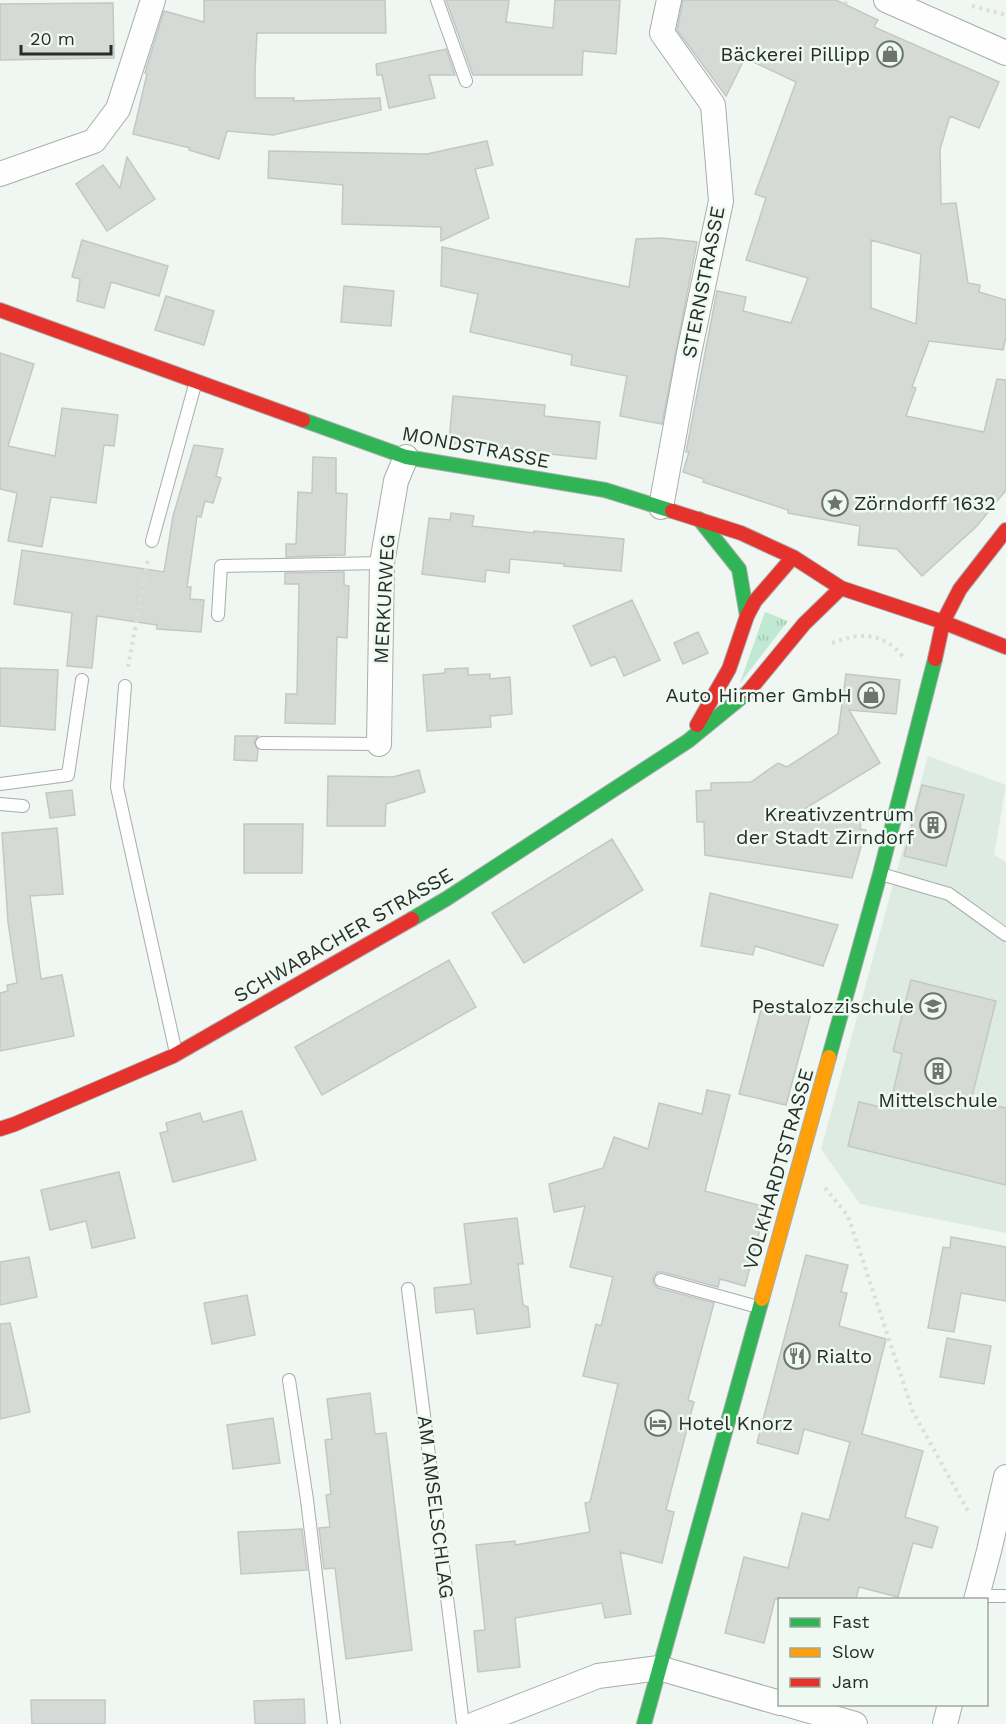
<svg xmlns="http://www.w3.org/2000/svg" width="1006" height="1724" font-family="'Work Sans',sans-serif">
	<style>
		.built { fill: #ddebe2 }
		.grass { fill: url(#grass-tufts) }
		.building { fill: #d6dad7; stroke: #c3c8c5; stroke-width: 1.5; fill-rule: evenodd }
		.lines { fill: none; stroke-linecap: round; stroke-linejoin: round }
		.lane-casing { stroke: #a8adaa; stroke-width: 14 }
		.street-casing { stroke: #a8adaa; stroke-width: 26 }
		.fast-casing { stroke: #a8adaa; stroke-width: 16 }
		.slow-casing { stroke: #a8adaa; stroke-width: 16 }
		.jam-casing { stroke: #a8adaa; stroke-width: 16 }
		.path { stroke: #dcdddc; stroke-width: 4; stroke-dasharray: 3 4.5; stroke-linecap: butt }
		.lane { stroke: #fdfefd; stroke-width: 12 }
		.street { stroke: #fdfefd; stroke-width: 24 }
		.fast { stroke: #30b455; stroke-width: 14 }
		.slow { stroke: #ff9f0a; stroke-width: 14 }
		.jam { stroke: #e5322d; stroke-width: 14 }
		.labels { text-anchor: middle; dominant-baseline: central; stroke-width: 5; stroke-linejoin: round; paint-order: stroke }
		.poi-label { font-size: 20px; fill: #292d2a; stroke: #edf9f1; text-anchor: end }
		.street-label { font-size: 20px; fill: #292d2a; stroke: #edf9f1 }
	</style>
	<defs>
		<pattern id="grass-tufts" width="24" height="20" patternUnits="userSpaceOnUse" patternTransform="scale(1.5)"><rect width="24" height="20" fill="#c0e8d2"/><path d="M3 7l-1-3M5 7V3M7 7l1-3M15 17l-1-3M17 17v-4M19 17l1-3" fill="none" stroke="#a5c7b4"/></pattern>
	</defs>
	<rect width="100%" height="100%" fill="#f0f6f2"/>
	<path class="built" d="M928 756 1006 785 994 855 1006 862V1233L860 1204 821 1149Z"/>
	<path class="grass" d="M765 612 788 621 740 683Z"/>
	<path class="building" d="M204 0H385L386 33H257L255 71V98H294L293 101 380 98 381 110 273 135 227 131 219 159 189 150 190 148 133 134 147 74 145 73 147 66 164 11 204 22Z
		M446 0H509L506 22 553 28 555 0H620L616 54 583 51 582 75H473Z
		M683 0H836L878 20 874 27 999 82 979 128 950 116 940 149 941 204 956 203 968 283 980 285 979 292 1006 300V337L1003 350 929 341 912 387 916 388 906 416 984 432 997 379 1006 380V490L977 526 922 576 897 549 858 545 860 526 788 513V510L703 482 704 479 683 472 689 452H686L717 291 746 297 743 311 791 323 808 278 746 260 766 198 755 194 796 82 745 58 726 96 677 30ZM871 240 921 254 916 324 871 308Z
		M113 3 114 58 0 60V4Z
		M446 49 455 75H429L435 98 389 108 382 75H377L376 64Z
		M487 141 493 165 475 169 489 218 441 241V227L342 224 343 185 268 178 269 151 427 154Z
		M127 157 155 199 107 231 76 184 103 165 120 188Z
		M662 238 697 242 662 424 620 416 627 376 571 365 572 355 470 332 478 294 441 286 442 247 629 287 636 239Z
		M82 240 168 266 159 296 111 282 104 308 77 301 80 279 72 277Z
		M344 286 394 291 391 326 341 322Z
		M166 296 214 311 204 345 155 330Z
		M0 353 34 364 8 446 55 456 62 408 118 415 114 446 104 445 96 503 51 497 42 547 8 541 17 493 0 489Z
		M453 396 545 405 544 416 600 422 596 459 541 453V451L449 443Z
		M194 445 223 449 216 476 221 478 213 503 205 501 201 517 197 516 187 587H191L190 599 204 600 201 632 157 629V625L97 616 92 668 67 666 72 613 14 604 22 550 164 572 173 516Z
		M313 457 336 458V493L347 494 345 555 286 557V544H296L298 492 312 493Z
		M451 513 474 516 472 526 534 533V531L624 539 621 571 564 566 565 564 510 559 509 573 486 570 485 582 422 574 429 518 450 520Z
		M344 572V585L349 586 347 638 337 637 335 724 285 723 286 694H297L299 584H285V573Z
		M632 600 660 660 624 676 615 656 591 666 573 626Z
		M698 632 708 653 683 664 674 643Z
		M0 668 58 670 55 730 0 726Z
		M468 668V675L490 674V679L510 677 512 714 490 716 491 727 427 731 423 675 445 673V669Z
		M846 674 900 680 896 714 849 710 880 763 796 814 861 822 860 829 866 830 852 878 705 855 704 822H697L696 791 711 790V783L751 782 778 763 787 767 838 734Z
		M235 736H258L254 742 258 750 257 761 234 760Z
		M419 770 425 792 386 804 385 826H327L328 776 393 777Z
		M922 785 964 795 946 866 904 856Z
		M72 790 75 815 50 818 46 793Z
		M244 824H303L302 873H244Z
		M57 828 63 894 30 896 41 979 62 975 74 1036 0 1051V993L8 991 7 985 17 983 8 922 2 833Z
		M612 839 643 890 524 963 492 913Z
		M710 893 838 925 823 966 755 946 753 955 701 946Z
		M449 960 476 1007 322 1095 295 1047Z
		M911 980 996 1001 971 1100 1006 1108V1185L848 1146 859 1102 889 1109 902 1054 893 1051Z
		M763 1002 811 1013 786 1105 739 1094Z
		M707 1090 730 1095 705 1191 766 1207 745 1286 720 1279 718 1287 663 1272H658L653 1277V1283L658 1288 714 1303 688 1400 694 1402 666 1510 674 1512 662 1563 620 1552 631 1614 605 1618 602 1603 515 1618 520 1667 478 1672 474 1631 485 1630 476 1545 515 1541V1545L590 1532 585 1503 590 1502 618 1384 583 1376 596 1324 601 1326 613 1277 570 1267 585 1206 554 1212 549 1184 603 1168 614 1137 648 1149 659 1103 702 1114Z
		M242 1111 256 1160 173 1182 160 1133 168 1131 166 1123 200 1113 203 1122Z
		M119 1172 135 1238 92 1248 86 1221 50 1230 41 1190Z
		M517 1218 523 1264H518L523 1305 528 1307 530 1327 477 1334 474 1309 436 1313 434 1288 471 1284 464 1224Z
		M951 1237 1006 1247V1301L961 1293 954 1332 928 1328 943 1247 950 1248Z
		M806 1255 848 1265 841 1292 847 1293 839 1326 886 1339 862 1434 923 1451 905 1517 938 1527 932 1548 913 1543 898 1597 859 1587 856 1599H775L764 1643 725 1633 744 1557 788 1568 802 1513 829 1520 850 1442 804 1429 798 1454 757 1443Z
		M29 1257 37 1297 0 1305V1262Z
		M247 1295 255 1335 212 1344 204 1303Z
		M10 1323 30 1412 0 1419V1324Z
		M947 1338 991 1346 984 1384 940 1377Z
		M370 1393 375 1434 386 1433 412 1650 346 1659 335 1568 324 1569 319 1528 330 1527 326 1495 331 1494 325 1440 332 1439 327 1399Z
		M273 1418 280 1463 233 1469 227 1425Z
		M302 1529 307 1570 241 1574 238 1532Z
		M304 1699 305 1724H255L254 1701Z
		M31 1700H105V1724H32Z"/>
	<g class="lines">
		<g class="lane-casing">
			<path id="lane" d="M437 0 466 81
				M152 541 196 381
				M218 615 221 566 382 563
				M125 686 117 787 176 1053
				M262 743 379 744
				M0 784 68 775 82 680
				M0 804 23 806
				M881 874 949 894 1006 935
				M661 1280 758 1307
				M408 1289 463 1724
				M289 1380 307 1500 334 1724
				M977 1596H1006"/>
		</g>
		<g class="street-casing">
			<path id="street" d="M886 0 1006 53
				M0 174 94 141 118 109 153 0
				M661 507 689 353 721 201 713 105 662 33 669 0
				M379 744 382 563 396 481 406 457
				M976 1600 989 1551 1006 1477
				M786 1704 855 1724
				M475 1724 598 1676 659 1668 780 1703
				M945 1724 950 1704"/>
		</g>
		<g class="fast-casing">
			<path id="fast" d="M303 420 406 457 605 490 672 511
				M699 519 739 569 747 616
				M412 919 446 899 688 741 748 692
				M829 1057 880 874 935 659
				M644 1724 762 1299"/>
		</g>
		<g class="slow-casing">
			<path id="slow" d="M762 1299 829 1057"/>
		</g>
		<g class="jam-casing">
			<path id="jam" d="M0 310 303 420
				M672 511 741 533 793 557 841 588 943 622 1006 647
				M935 659 943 622 960 589 1006 530
				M748 692 804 624 841 588
				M697 725 729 669 747 616 755 601 793 557
				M0 1129 15 1124 173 1056 412 919"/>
		</g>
		<path class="path" d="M845 4 847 0
			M972 6 1006 15V14
			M832 643C860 632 884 632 903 657
			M128 667 148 559
			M825 1188 848 1216 913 1412 969 1513"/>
		<use href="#lane" class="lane"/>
		<use href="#street" class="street"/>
		<use href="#fast" class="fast"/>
		<use href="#slow" class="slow"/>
		<use href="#jam" class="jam"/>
	</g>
	<defs>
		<g id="shop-ring" transform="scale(1.35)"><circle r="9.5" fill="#edf9f1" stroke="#6f7370" stroke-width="1.5"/><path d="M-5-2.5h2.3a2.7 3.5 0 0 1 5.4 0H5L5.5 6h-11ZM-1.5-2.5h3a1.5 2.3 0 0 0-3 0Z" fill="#6f7370"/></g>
		<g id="sight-ring" transform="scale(1.35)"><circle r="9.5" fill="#edf9f1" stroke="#6f7370" stroke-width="1.5"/><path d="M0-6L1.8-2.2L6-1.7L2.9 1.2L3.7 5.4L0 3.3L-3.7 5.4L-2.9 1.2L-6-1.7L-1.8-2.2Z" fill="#6f7370"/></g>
		<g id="building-ring" transform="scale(1.35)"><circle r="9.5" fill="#edf9f1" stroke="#6f7370" stroke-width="1.5"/><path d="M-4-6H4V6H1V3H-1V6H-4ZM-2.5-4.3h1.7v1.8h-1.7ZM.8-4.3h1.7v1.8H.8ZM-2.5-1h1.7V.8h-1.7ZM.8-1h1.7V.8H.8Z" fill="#6f7370"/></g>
		<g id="school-ring" transform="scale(1.35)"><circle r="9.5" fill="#edf9f1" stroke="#6f7370" stroke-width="1.5"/><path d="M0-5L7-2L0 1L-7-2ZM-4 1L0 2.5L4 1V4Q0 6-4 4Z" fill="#6f7370"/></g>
		<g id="restaurant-ring" transform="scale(1.35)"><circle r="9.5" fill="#edf9f1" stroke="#6f7370" stroke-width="1.5"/><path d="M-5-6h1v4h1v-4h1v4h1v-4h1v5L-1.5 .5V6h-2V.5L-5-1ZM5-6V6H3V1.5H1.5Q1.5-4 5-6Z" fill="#6f7370"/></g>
		<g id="hotel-ring" transform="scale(1.35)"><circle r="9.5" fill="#edf9f1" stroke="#6f7370" stroke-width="1.5"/><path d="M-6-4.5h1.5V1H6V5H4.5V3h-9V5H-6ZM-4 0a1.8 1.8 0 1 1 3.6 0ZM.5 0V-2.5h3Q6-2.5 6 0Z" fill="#6f7370"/></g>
	</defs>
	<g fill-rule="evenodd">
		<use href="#shop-ring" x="890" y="54"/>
		<use href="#sight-ring" x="835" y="503"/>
		<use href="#shop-ring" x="871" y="695"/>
		<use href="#building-ring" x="933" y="825"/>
		<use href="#school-ring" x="933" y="1006"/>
		<use href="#building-ring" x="938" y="1071"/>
		<use href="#restaurant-ring" x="797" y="1356"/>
		<use href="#hotel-ring" x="658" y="1423"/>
	</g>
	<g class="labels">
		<g class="poi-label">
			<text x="870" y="54">Bäckerei Pillipp</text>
			<text x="854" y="503" text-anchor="start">Zörndorff 1632</text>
			<text x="852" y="695">Auto Hirmer GmbH</text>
			<text x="914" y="814">Kreativzentrum<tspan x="914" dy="23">der Stadt Zirndorf</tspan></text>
			<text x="914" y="1006">Pestalozzischule</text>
			<text x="938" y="1100" text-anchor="middle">Mittelschule</text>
			<text x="816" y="1356" text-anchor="start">Rialto</text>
			<text x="678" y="1423" text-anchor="start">Hotel Knorz</text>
		</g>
		<g class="street-label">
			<text transform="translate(703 282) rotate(-79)">STERNSTRASSE</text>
			<text transform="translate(476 447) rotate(11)">MONDSTRASSE</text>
			<text transform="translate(384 599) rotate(-87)">MERKURWEG</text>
			<text transform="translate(343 935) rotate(-30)">SCHWABACHER STRASSE</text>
			<text transform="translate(778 1169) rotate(-74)">VOLKHARDTSTRASSE</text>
			<text transform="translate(436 1507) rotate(83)">AM AMSELSCHLAG</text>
		</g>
	</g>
	<rect x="778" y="1598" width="210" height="108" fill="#edf9f1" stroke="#9fa7a1" stroke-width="1.5"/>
	<rect x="790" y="1618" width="30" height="9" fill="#30b455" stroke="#9fa7a1" stroke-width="1.5"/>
	<text x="832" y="1628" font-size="18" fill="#292d2a">Fast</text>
	<rect x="790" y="1648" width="30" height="9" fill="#ff9f0a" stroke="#9fa7a1" stroke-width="1.5"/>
	<text x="832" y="1658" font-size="18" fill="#292d2a">Slow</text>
	<rect x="790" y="1678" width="30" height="9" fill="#e5322d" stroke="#9fa7a1" stroke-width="1.5"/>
	<text x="832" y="1688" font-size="18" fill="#292d2a">Jam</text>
	<path d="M21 45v9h90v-9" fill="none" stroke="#292d2a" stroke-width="3"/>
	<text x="30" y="45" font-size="18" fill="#292d2a" stroke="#edf9f1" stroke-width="4.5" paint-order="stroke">20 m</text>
</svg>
